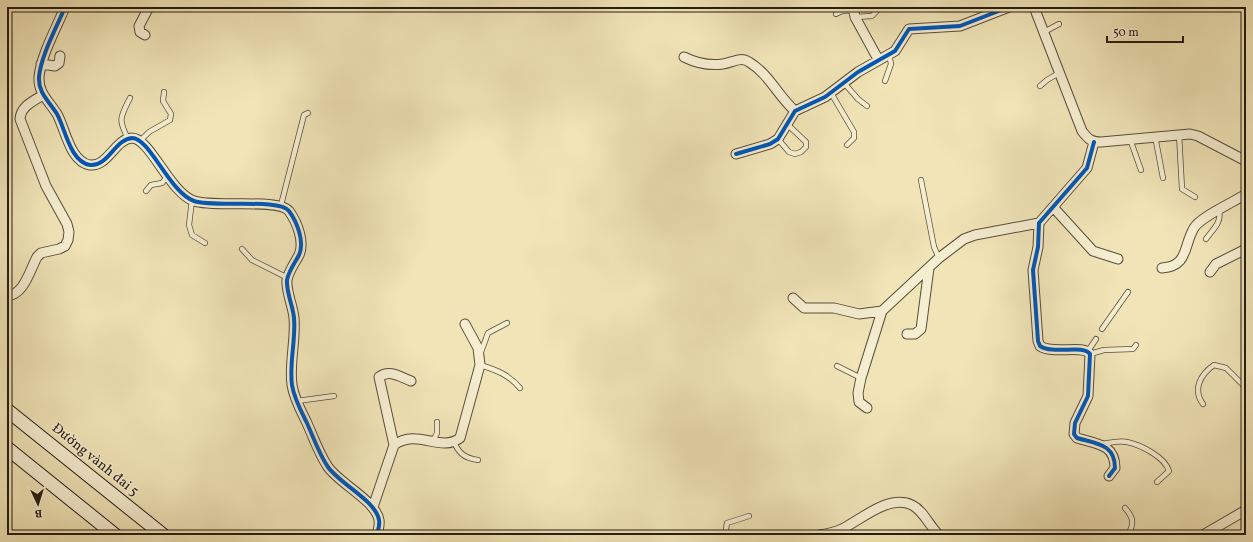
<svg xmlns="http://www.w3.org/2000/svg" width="1253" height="542" font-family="Vollkorn,serif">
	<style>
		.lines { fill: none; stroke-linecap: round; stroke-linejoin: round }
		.service-casing { stroke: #574e3c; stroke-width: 6 }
		.minor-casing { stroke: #574e3c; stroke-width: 11 }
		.secondary-casing { stroke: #241c13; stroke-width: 15 }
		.service { stroke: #f6eed1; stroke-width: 4.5 }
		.minor { stroke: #f6eed1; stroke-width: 9 }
		.secondary { stroke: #f6eed1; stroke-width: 13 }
		.cycleway-casing { stroke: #f6eed1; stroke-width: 6 }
		.cycleway { stroke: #0057b8; stroke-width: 4 }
		.labels { text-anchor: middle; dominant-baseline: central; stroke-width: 3; stroke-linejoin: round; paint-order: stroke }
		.street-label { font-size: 14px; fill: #241c13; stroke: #f6eed1 }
	</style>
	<rect width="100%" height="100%" fill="#f1e5b8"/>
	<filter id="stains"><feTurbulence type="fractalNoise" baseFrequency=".005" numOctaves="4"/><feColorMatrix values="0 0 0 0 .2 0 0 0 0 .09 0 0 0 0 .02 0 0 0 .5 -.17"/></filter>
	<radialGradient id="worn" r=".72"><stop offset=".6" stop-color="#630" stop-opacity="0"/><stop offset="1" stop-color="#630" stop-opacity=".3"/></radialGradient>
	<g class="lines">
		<g class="service-casing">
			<path id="service" d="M836 14C842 10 847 9 854 12
				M855 17 872 16 876 12
				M1044 32 1059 24
				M885 81 891 64 889 54
				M844 83 858 99 867 106
				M1040 86 1047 80 1059 73
				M831 93 854 132V138L847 145
				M1179 134 1182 189 1195 197
				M1155 136 1163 178
				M128 139C118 119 120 118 130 98
				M778 139 789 152 795 154 801 152 806 147V142L787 124
				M1130 139 1141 170
				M140 141 149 132 170 120 171 114 163 101 164 92
				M921 180 934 247 939 258
				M146 191 151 185 162 183 167 177
				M192 200 189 225 192 235 205 243
				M281 205 304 115 308 113
				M1206 239C1213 229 1222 223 1219 210
				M242 249 252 260 288 278
				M1102 329 1128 292
				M1088 351 1096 339
				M481 352 488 333 507 323
				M1090 354 1104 350 1133 349 1136 345
				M480 365C497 370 509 375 520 388
				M837 366 861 378
				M297 401 334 396
				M1203 404C1192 389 1201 374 1214 365L1226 368 1246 388
				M433 441 437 433V422
				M454 442C459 454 465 458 478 460
				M1101 444C1109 443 1119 440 1127 442 1141 445 1165 457 1169 471L1157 482
				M1125 508C1134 518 1134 524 1128 535
				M727 535 726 529 727 523 749 516"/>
		</g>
		<g class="minor-casing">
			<path id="minor" d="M65 7C57 27 41 55 39 77 38 93 49 101 57 114 65 128 70 162 90 165 108 167 115 139 132 138 150 138 169 192 194 201 214 208 279 198 289 211 297 222 305 242 299 255 295 263 289 270 287 280 286 292 293 306 294 318 296 340 289 363 292 385 294 398 300 409 306 421 313 436 319 454 328 467 340 484 376 501 379 520 380 525 378 530 377 535
				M853 7 855 17 878 59
				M1034 7 1082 131C1088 139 1091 142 1101 142L1190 134 1198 136 1246 161
				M145 35 140 32 139 26 149 7
				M684 57C696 63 709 66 723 64 732 63 740 56 749 62 769 74 778 96 795 111
				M41 64 55 66 59 63 60 56
				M1094 142 1087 168 1039 223 1038 247 1033 270 1038 341 1040 346C1053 355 1083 344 1090 354L1088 396 1075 423 1074 434 1077 438C1097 444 1115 444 1115 468L1109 476
				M736 154 770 144 778 139 795 111 825 97 858 72 895 51 909 29 960 26 1009 7
				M1053 207 1093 251 1118 259
				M1162 268C1189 266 1183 246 1194 228 1200 217 1234 202 1246 194
				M1210 272 1216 264 1246 249
				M7 296C24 295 30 270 37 257L41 253 59 249 65 246 68 240 69 232 67 224 46 186 20 119C21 106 32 102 43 95
				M793 298 804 308H834L859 314 882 311 939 258 964 239 975 235 1039 223
				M907 334H915L921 329 929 268
				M867 408 859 402 858 393 861 378 882 311
				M394 445 379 377C390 369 400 377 411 381
				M373 507 394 445C418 428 440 453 460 438L480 365 478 348 465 324
				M819 535C827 534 835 532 842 529 862 519 889 494 912 505 924 511 929 526 939 535
				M1203 535 1246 510"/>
		</g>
		<g class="secondary-casing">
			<path id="secondary" d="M7 410 163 535
				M7 448 115 535"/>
		</g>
		<use href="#service" class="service"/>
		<use href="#minor" class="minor"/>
		<use href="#secondary" class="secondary"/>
		<g class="cycleway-casing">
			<path id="cycleway" d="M65 7C57 27 41 55 39 77 38 93 49 101 57 114 65 128 70 162 90 165 108 167 115 139 132 138 150 138 169 192 194 201 214 208 279 198 289 211 297 222 305 242 299 255 295 263 289 270 287 280 286 292 293 306 294 318 296 340 289 363 292 385 294 398 300 409 306 421 313 436 319 454 328 467 340 484 376 501 379 520 380 525 378 530 377 535
				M1094 142 1087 168 1039 223 1038 247 1033 270 1038 341 1040 346C1053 355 1083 344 1090 354L1088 396 1075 423 1074 434 1077 438C1097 444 1115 444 1115 468L1109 476
				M736 154 770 144 778 139 795 111 825 97 858 72 895 51 909 29 960 26 1009 7"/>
		</g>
		<use href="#cycleway" class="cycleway"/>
	</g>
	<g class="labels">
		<g class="street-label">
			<text transform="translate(95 460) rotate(39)">Đường vành đai 5</text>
		</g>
	</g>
	<rect width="1253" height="542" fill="none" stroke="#f1e5b8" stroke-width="24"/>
	<rect x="8" y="8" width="1237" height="526" fill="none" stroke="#241c13" stroke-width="2"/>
	<rect x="12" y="12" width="1229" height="518" fill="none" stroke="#241c13"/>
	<g transform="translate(38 504) rotate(176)" stroke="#f6eed1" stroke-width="3" paint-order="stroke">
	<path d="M0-3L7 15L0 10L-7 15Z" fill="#241c13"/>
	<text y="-6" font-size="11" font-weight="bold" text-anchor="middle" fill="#241c13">B</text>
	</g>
	<path d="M1107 36v6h76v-6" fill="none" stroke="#241c13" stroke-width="2"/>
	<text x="1113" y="36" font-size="12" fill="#241c13" stroke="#f6eed1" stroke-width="3" paint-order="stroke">50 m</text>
	<rect width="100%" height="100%" filter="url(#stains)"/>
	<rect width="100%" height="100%" fill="url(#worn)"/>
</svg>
